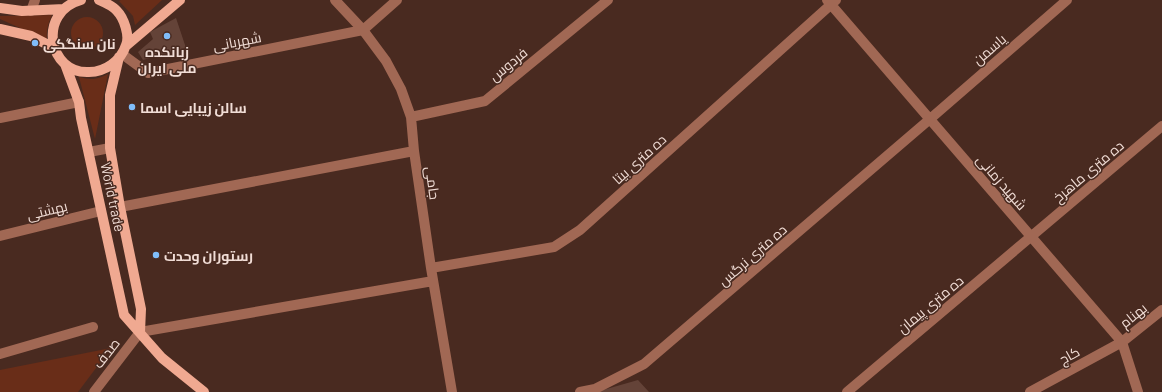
<svg xmlns="http://www.w3.org/2000/svg" width="1162" height="392" font-family="Barlow,Cairo,sans-serif">
	<style>
		.green { fill: #692d18 }
		.building { fill: #644338 }
		.lines { fill: none; stroke-linecap: round; stroke-linejoin: round }
		.minor { stroke: #a16854; stroke-width: 10 }
		.major { stroke: #f0a991; stroke-width: 10 }
		.poi-dot { fill: #80bdfa; stroke: #492a20; stroke-width: 1.5 }
		.labels { text-anchor: middle; dominant-baseline: central; stroke-width: 3; stroke-linejoin: round; paint-order: stroke }
		.street-label { font-size: 14px; fill: #f1ddd6; stroke: #492a20 }
		.poi-label { font-size: 14px; font-weight: bold; fill: #f1ddd6; stroke: #492a20; text-anchor: start }
	</style>
	<rect width="100%" height="100%" fill="#492a20"/>
	<path class="green" d="M121 0H162L135 25 133 16 119 1Z
		M52 15C48 24 46 30 47 40L0 19V16Z
		M71 33a16 16 0 1 1 32 0a16 16 0 1 1-32 0Z
		M108 74 95 139 79 77C91 80 96 80 108 74Z
		M111 348 78 392H0V370Z"/>
	<path class="building" d="M176 18 186 48 143 60 138 52 153 39 150 32Z
		M638 380 649 392H596Z"/>
	<g class="lines">
		<path class="minor" d="M335 0 363 30 386 61 401 89 411 117 414 151 431 268 452 392
			M827 0 1122 342 1138 392
			M31 11 35 0
			M122 54 148 73 363 30 397 0
			M411 117 485 101 608 0
			M0 118 79 102
			M89 152 110 148
			M120 207 414 151
			M0 236 101 211
			M431 268 554 247 580 230 836 0
			M0 354 93 327
			M94 392 140 332 433 281
			M580 392 595 389 644 364 930 119 1067 0
			M847 392 1162 126
			M1030 392 1122 342 1162 310"/>
		<path class="major" d="M81 0C37 12 48 74 89 72 105 72 121 61 126 45 130 36 124 18 117 11 113 6 106 3 99 0
			M0 8 22 11 64 9
			M0 29 31 36 54 48
			M127 45 180 0
			M119 57 110 95V148L120 207 141 309 140 332
			M65 64 79 102 81 118 124 315 162 358 204 392"/>
	</g>
	<g class="poi-dot">
		<circle cx="167" cy="36" r="4"/>
		<circle cx="35" cy="43" r="4"/>
		<circle cx="132" cy="107" r="4"/>
		<circle cx="156" cy="255" r="4"/>
	</g>
	<g class="labels">
		<g class="street-label">
			<text transform="translate(237 41) rotate(-11)">شهربانی</text>
			<text transform="translate(989 49) rotate(-41)">یاسمن</text>
			<text transform="translate(508 64) rotate(-39)">فردوس</text>
			<text transform="translate(639 159) rotate(-42)">ده متری بیتا</text>
			<text transform="translate(1088 171) rotate(-40)">ده متری ماهرخ</text>
			<text transform="translate(1002 182) rotate(49)">شهید زمانی</text>
			<text transform="translate(433 183) rotate(82)">جامی</text>
			<text transform="translate(113 197) rotate(78)">World trade</text>
			<text transform="translate(47 210) rotate(-14)">بهشتی</text>
			<text transform="translate(752 255) rotate(-41)">ده متری نرگس</text>
			<text transform="translate(930 304) rotate(-40)">ده متری پیمان</text>
			<text transform="translate(1133 315) rotate(-39)">بهنام</text>
			<text transform="translate(106 353) rotate(-52)">صدف</text>
			<text transform="translate(1069 355) rotate(-29)">کاج</text>
		</g>
		<g class="poi-label">
			<text x="43" y="43">نان سنگکى</text>
			<text x="167" y="51" text-anchor="middle">زبانکده<tspan x="167" dy="16">ملی ایران</tspan></text>
			<text x="140" y="107">سالن زیبایی اسما</text>
			<text x="164" y="255">رستوران وحدت</text>
		</g>
	</g>
</svg>
